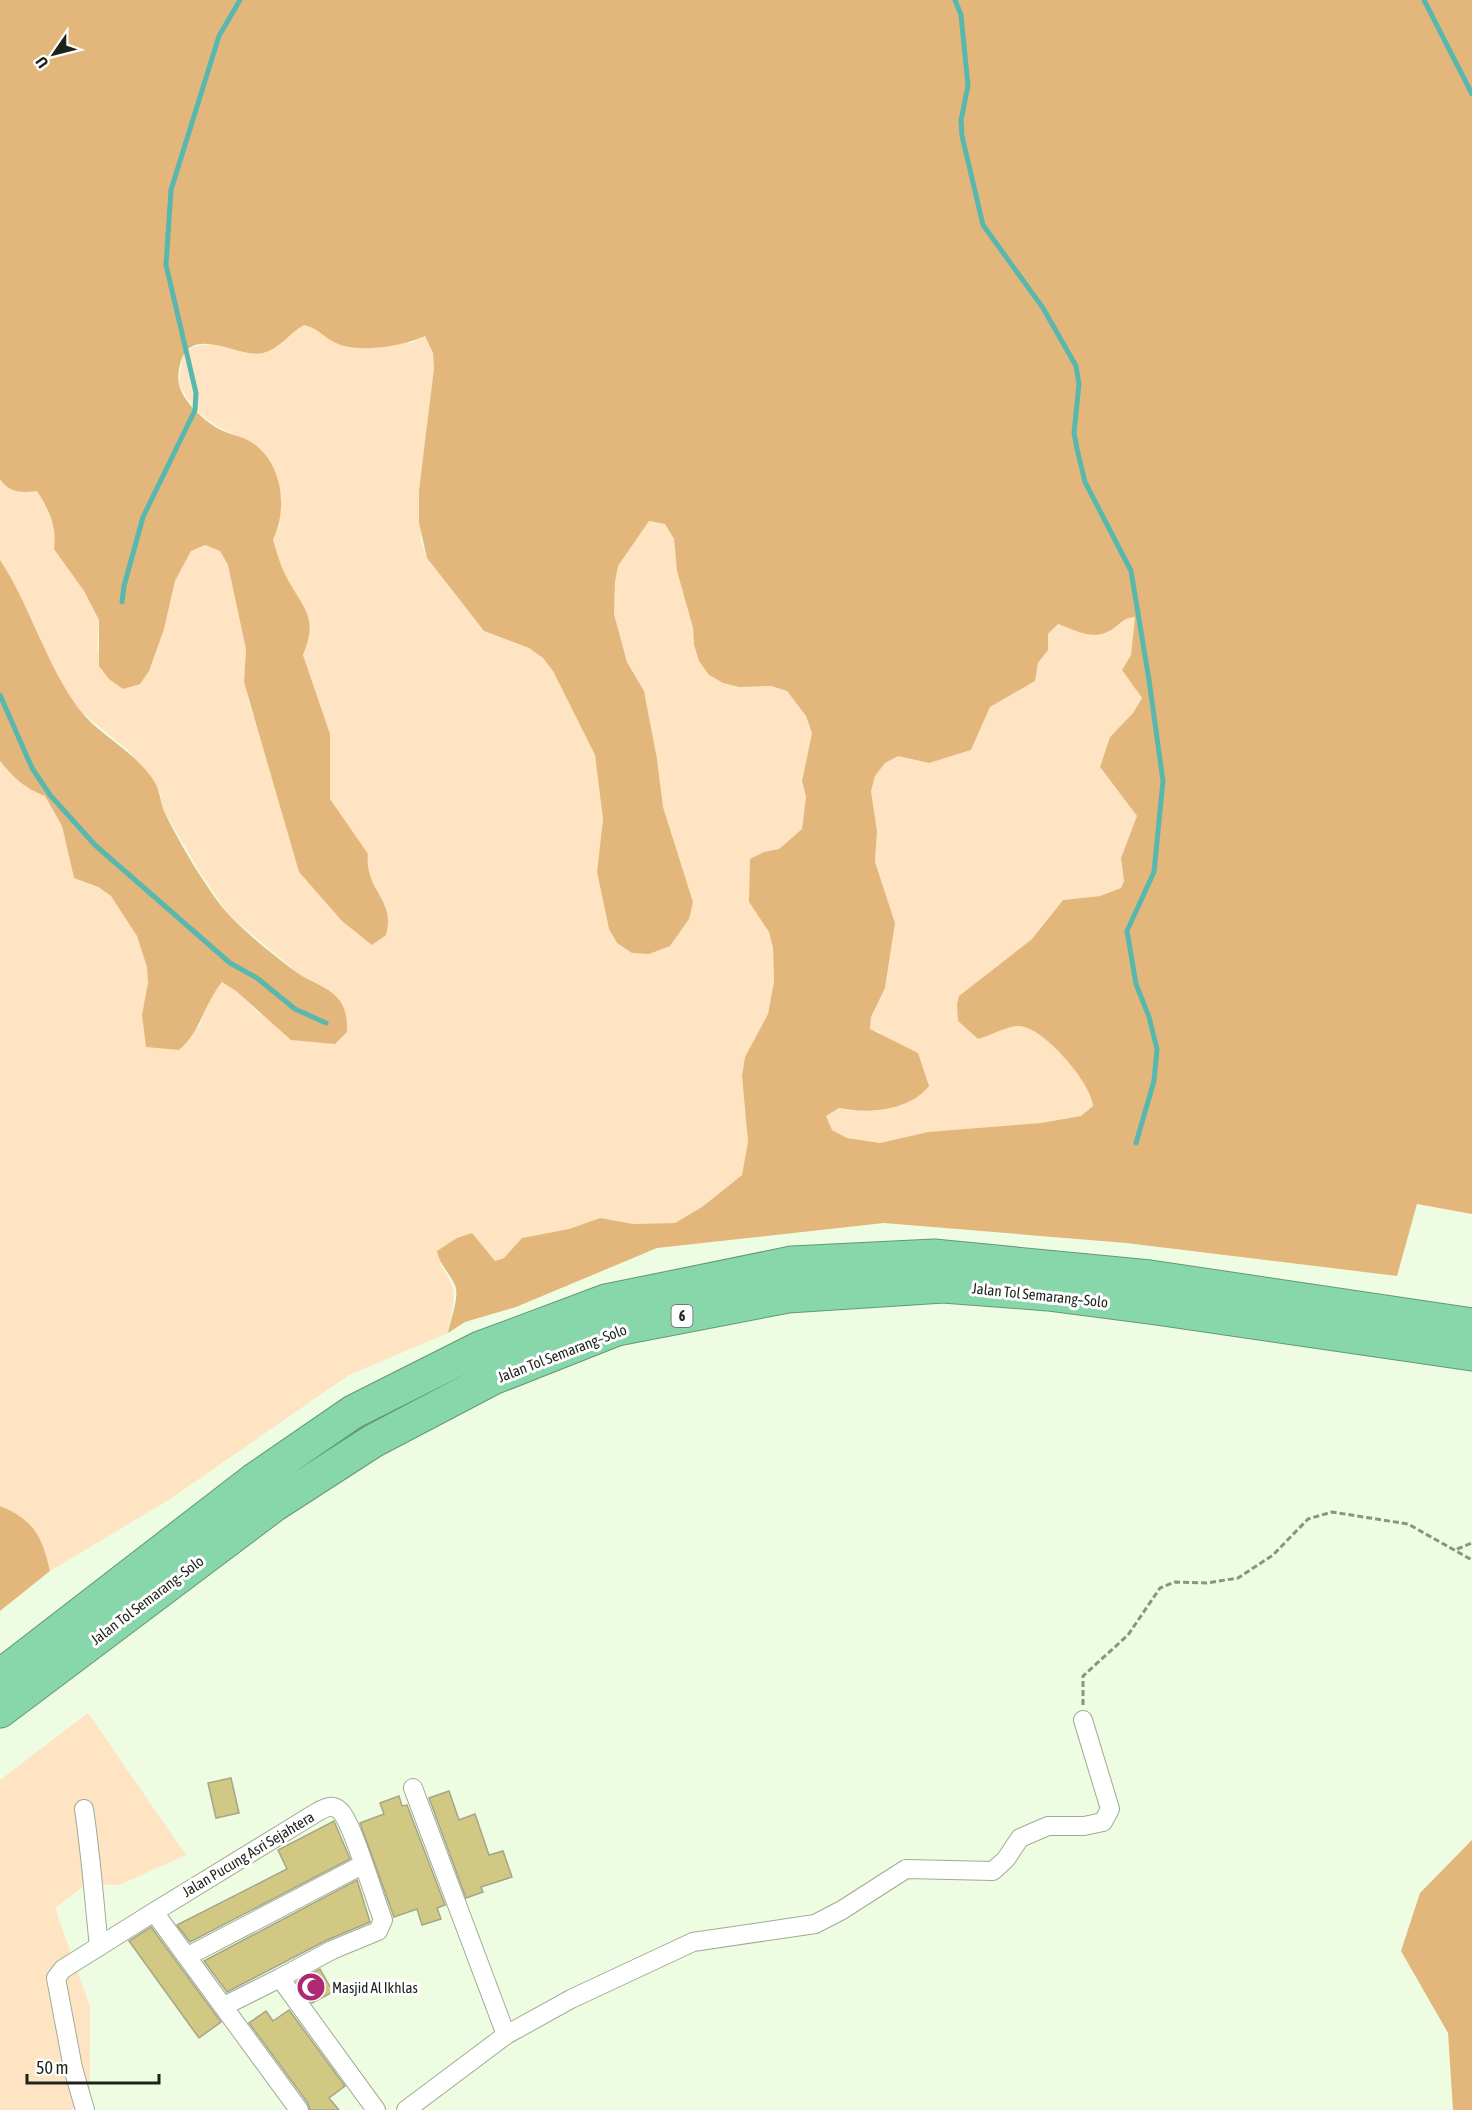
<svg xmlns="http://www.w3.org/2000/svg" width="1472" height="2110" font-family="'Asap Condensed',sans-serif">
	<style>
		.green { fill: #fee4c2 }
		.forest { fill: #e3b77c; fill-rule: evenodd }
		.lines { fill: none; stroke-linecap: round; stroke-linejoin: round }
		.stream { stroke: #58b8ae; stroke-width: 5 }
		.building { fill: #d1c983; stroke: #a7a489; stroke-width: 1.5 }
		.minor-casing { stroke: #9fac94; stroke-width: 20 }
		.motorway-casing { stroke: #629878; stroke-width: 35 }
		.path { stroke: #8a9482; stroke-width: 3; stroke-dasharray: 6 3; stroke-linecap: butt }
		.minor { stroke: #fff; stroke-width: 18 }
		.motorway { stroke: #87d7ab; stroke-width: 33 }
		.labels { text-anchor: middle; dominant-baseline: central; stroke-width: 6; stroke-linejoin: round; paint-order: stroke }
		.shield { fill: #fff; stroke: #62655f; stroke-width: 1.5 }
		.shield-label { font-size: 14px; font-weight: bold; fill: #1e231a }
		.street-label { font-size: 15px; fill: #1e231a; stroke: #fff }
		.poi-label { font-size: 15px; fill: #1e231a; stroke: #fff; text-anchor: start }
	</style>
	<rect width="100%" height="100%" fill="#eefce2"/>
	<path class="green" d="M304 325 320 330 332 341 412 343 425 336 433 353 434 368 419 490 421 542 427 558 484 631 529 648 543 658 553 671 595 755 603 819 597 872 609 929 617 943 632 952 649 954 693 902 663 807 657 759 644 691 627 662 614 614 615 582 618 566 649 521 665 524 674 539 677 571 693 628 694 645 699 661 709 675 723 683 739 687 771 686 787 691 806 716 812 733 802 781 806 797 802 829 779 849 764 852 749 902 769 932 773 948 774 981 768 1014 745 1058 742 1076 748 1142 742 1175 702 1207 675 1223 633 1224 600 1218 569 1229 522 1238 504 1258 494 1261 439 1263C462 1296 453 1296 448 1333L349 1375 170 1499 50 1571C41 1536 35 1521 0 1506V761C14 778 24 789 45 796L62 826 74 878C86 883 98 886 108 894 128 909 150 957 148 982 147 993 144 1004 142 1015L199 1027 212 995 222 982 236 991 260 1014 328 989 299 974 229 915 201 874 163 809 160 792 129 751 81 712 71 698 45 654 32 620 0 560V479C9 493 21 493 37 491 49 510 57 526 55 549L84 591 99 620 97 651 164 628 175 581 191 551 205 545 220 551 228 565 241 615 246 649 244 682 252 713 342 921 355 930 386 906 329 799 330 734 303 655C318 620 301 606 286 576 280 565 277 552 273 540L280 525 249 441C218 429 194 415 179 384L183 353C215 331 241 362 274 348 282 345 294 331 304 325Z
		M1135 617 1131 655 1122 670 1142 698 1133 713 1110 737 1100 767 1137 816 1121 858 1124 881 1121 888 1100 896 1063 900 1032 939 959 996 978 1039C990 1035 1007 1026 1019 1026 1044 1027 1092 1084 1093 1106L1081 1116 1041 1123 928 1132 880 1143 847 1138 832 1130 825 1116 839 1108 855 1111 881 1032 870 1030 871 1017 885 988 895 923 875 862 877 831 871 791 875 776 885 763 898 755 929 763 971 750 990 707 1035 681 1038 663 1048 650V634L1058 624C1074 631 1098 639 1114 628 1123 622 1124 618 1135 617Z
		M88 1713 186 1855 119 1885 87 1884 55 1908 90 2007V2093L71 2110H0V1780Z"/>
	<path class="forest" d="M0 0H1472V1214L1417 1204 1397 1276 1126 1243 884 1223 657 1248 516 1307 465 1322 448 1333C450 1320 460 1298 455 1285 450 1273 440 1266 437 1251L457 1238 472 1233 495 1261 504 1258 522 1238 569 1229 600 1218 633 1224 675 1223 702 1207 742 1175 748 1142 742 1076 745 1057 768 1014 774 981 773 948 769 932 749 902 750 859 764 852 779 849 802 829 806 797 802 781 812 733 806 716 787 691 771 686 739 687 723 683 709 675 699 661 694 645 693 628 677 571 674 539 665 524 649 521 618 566 615 582 614 614 627 662 644 691 657 759 663 807 693 902 689 919 670 946 649 954 632 953 617 943 609 929 597 872 603 819 595 755 553 671 543 658 529 648 484 631 427 558 419 523V490L434 368 433 353 425 336C404 346 354 355 332 341 320 334 319 329 304 325 289 334 279 349 263 353 240 359 192 324 181 361 179 368 177 377 179 384 182 401 206 423 221 430 231 435 242 436 251 442 283 462 288 509 273 540 277 552 280 565 286 576 303 609 319 616 303 655L330 734V799L368 854C364 890 396 898 386 935L372 945 342 921 299 872 244 682 246 649 228 565 220 551 205 545 191 551 175 581 164 629 149 671 140 684 123 689 109 679 99 666V620L84 591 54 549C57 526 49 510 37 491 21 493 9 493 0 479ZM1135 617 1131 655 1122 670 1142 698 1133 713 1110 737 1100 767 1137 816 1121 858 1124 881 1121 888 1100 896 1063 900 1032 939 959 996 957 1004 958 1021 978 1039C990 1036 1007 1026 1019 1026 1044 1027 1092 1084 1093 1106L1081 1116 1041 1123 928 1132 880 1143 847 1138 832 1130 826 1116 839 1108C869 1114 909 1111 929 1086L918 1053 870 1029 871 1017 885 988 895 923 875 862 877 831 871 791 875 776 885 763 898 756 929 763 971 750 990 707 1035 681 1038 663 1048 650V634L1058 624C1077 631 1095 642 1114 628 1122 622 1124 618 1135 617Z
		M0 560C31 607 45 663 79 709 98 735 134 750 154 781 160 791 160 800 164 811 177 839 208 892 229 915 246 933 279 960 299 974 313 983 330 987 340 1001 347 1011 347 1021 347 1032L335 1044 291 1040 236 991 222 982C204 1004 201 1031 179 1050L146 1047 142 1015 148 983 147 967 137 936 111 896 98 887 74 878 62 826 45 796C24 788 14 778 0 761Z
		M0 1506C34 1520 42 1536 50 1571L0 1611Z
		M1472 1840V2110H1453L1448 2033 1401 1951 1420 1893Z"/>
	<g class="lines">
		<path class="stream" d="M955 0 961 15 968 86 961 120 962 136 983 225 1043 308 1076 366 1079 384 1074 433 1077 449 1085 482 1131 571 1149 680 1163 781 1154 872 1127 931 1136 984 1149 1017 1157 1049 1154 1081 1136 1143
			M1424 0 1472 94
			M122 602 124 586 143 517 195 410 196 393 166 265 171 190 219 36 240 0
			M0 695 32 768 50 795 95 845 230 963 257 978 295 1009 326 1023"/>
	</g>
	<path class="building" d="M231 1778 239 1813 216 1818 208 1783Z
		M449 1791 459 1820 475 1814 489 1855 503 1851 512 1877 481 1887 483 1892 466 1898 429 1798Z
		M399 1796 402 1806 407 1805 445 1905 437 1908 441 1919 422 1925 417 1909 394 1917 360 1823 384 1814 380 1803Z
		M334 1821 350 1859 190 1942 177 1925 287 1869 278 1850Z
		M357 1880 370 1922 327 1940 227 1992 204 1961Z
		M151 1927 221 2022 199 2038 129 1941Z
		M320 1969 333 1992 312 2003 297 1982Z
		M289 2010 345 2086 329 2098 339 2110H310L308 2103 249 2023 266 2011 273 2021Z"/>
	<g class="lines">
		<g class="minor-casing">
			<path id="minor" d="M413 1788 506 2035
				M84 1809C91 1855 94 1900 99 1947
				M188 1956 362 1865
				M280 1978 332 1950 378 1931 383 1920C375 1900 352 1821 340 1811 333 1804 327 1807 319 1811L154 1912 299 2110
				M224 2006 280 1978 376 2110
				M85 2110 73 2068 56 1978 63 1969 154 1912
				M406 2110 506 2035 571 1999 693 1942 815 1924 842 1910 906 1869 993 1871 1006 1859 1020 1838 1048 1826H1084L1103 1822 1110 1809 1083 1720"/>
		</g>
		<g class="motorway-casing">
			<path id="motorway" d="M0 1676 254 1480 353 1412 480 1348 606 1301 792 1263 934 1256 1150 1277 1472 1325
				M0 1711 274 1505 373 1441 493 1378 617 1329 788 1296 943 1286 1048 1294 1156 1308 1472 1354"/>
		</g>
		<path class="path" d="M1457 1549 1472 1543
			M1083 1705V1676L1128 1635 1160 1588 1175 1582 1207 1583 1238 1578 1273 1555 1308 1519 1332 1512 1408 1524 1472 1560"/>
		<use href="#minor" class="minor"/>
		<use href="#motorway" class="motorway"/>
	</g>
	<defs>
		<g id="mosque-disc" transform="scale(1.5)"><circle r="9.5" fill="#ac2974" stroke="#fff"/><path d="M3.5-4.9A6 6 0 1 0 3.5 4.9A5 5 0 1 1 3.5-4.9Z" fill="#fff"/></g>
	</defs>
	<g fill-rule="evenodd">
		<use href="#mosque-disc" x="311" y="1987"/>
	</g>
	<g class="labels">
		<rect class="shield" x="671.5" y="1305" width="21" height="22" rx="4.5"/>
		<g class="shield-label">
			<text x="682" y="1316">6</text>
		</g>
		<g class="street-label">
			<text transform="translate(1040 1295) rotate(6)">Jalan Tol Semarang–Solo</text>
			<text transform="translate(562 1353) rotate(-21)">Jalan Tol Semarang–Solo</text>
			<text transform="translate(147 1600) rotate(-37)">Jalan Tol Semarang–Solo</text>
			<text transform="translate(248 1854) rotate(-31)">Jalan Pucung Asri Sejahtera</text>
		</g>
		<g class="poi-label">
			<text x="332" y="1987">Masjid Al Ikhlas</text>
		</g>
	</g>
	<g transform="translate(54 54) rotate(235)" stroke="#ffffff" stroke-width="4.5" paint-order="stroke">
	<path d="M0-4.5L10 22L0 15L-10 22Z" fill="#1e231a"/>
	<text y="-9" font-size="16" font-weight="bold" text-anchor="middle" fill="#1e231a">U</text>
	</g>
	<path d="M27 2074v9h132v-9" fill="none" stroke="#1e231a" stroke-width="3"/>
	<text x="36" y="2074" font-size="18" fill="#1e231a" stroke="#ffffff" stroke-width="4.5" paint-order="stroke">50 m</text>
</svg>
